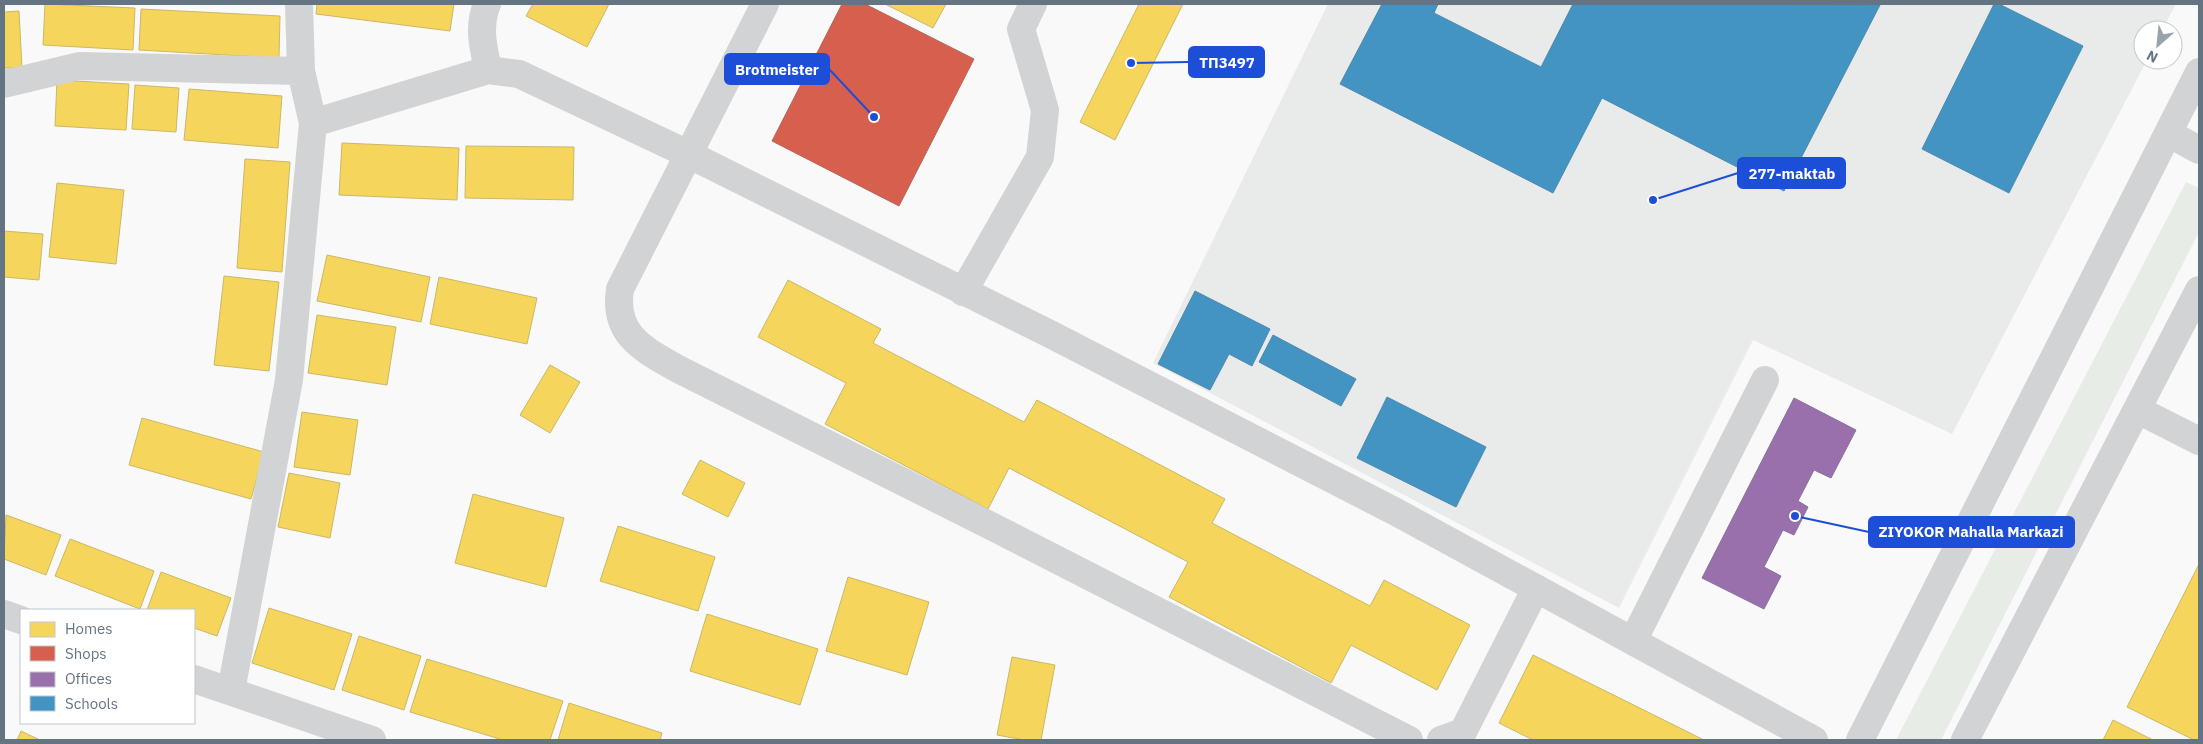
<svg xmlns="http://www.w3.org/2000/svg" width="2203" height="744" font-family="'IBM Plex Sans',sans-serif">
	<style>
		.built { fill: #e9eaea }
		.green { fill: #e8ece7 }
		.homes { fill: #f6d55c; stroke: #cab868 }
		.shops { fill: #d6604d; stroke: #b4665d }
		.offices { fill: #9970ab; stroke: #89719f }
		.schools { fill: #4393c3; stroke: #4d8ab0 }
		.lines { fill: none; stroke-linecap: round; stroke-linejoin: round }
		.minor { stroke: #d1d3d4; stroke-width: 28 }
		.leader { fill: none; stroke: #1d4ed8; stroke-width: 2 }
		.callout-dot { fill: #1d4ed8; stroke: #fff; stroke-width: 2 }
		.callout { fill: #1d4ed8; stroke: #1d4ed8; stroke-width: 2 }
		.callout-label { font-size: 15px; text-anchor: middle; font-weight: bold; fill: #fff }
	</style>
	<rect width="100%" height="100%" fill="#f9f9f9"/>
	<path class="built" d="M1328 4H2176L2162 30H2143V60H2147L1952 434 1753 340 1619 608 1153 363Z"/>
	<path class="green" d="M2186 182 2199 188V232L1941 740H1896Z"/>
	<path class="homes" d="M45 4 135 8 133 50 43 45Z
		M317 4H454L450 31 316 14Z
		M533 4H609L587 47 526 16Z
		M885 4H946L933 28Z
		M1139 4H1183L1115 140 1080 122Z
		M141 9 280 16 279 58 139 50Z
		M19 11 22 68H4V12Z
		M57 80 129 84 126 130 55 126Z
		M135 85 179 88 176 132 132 129Z
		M189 89 282 96 278 148 184 140Z
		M342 143 459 148 457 200 339 195Z
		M466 146 574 147 573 200 465 198Z
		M245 159 290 162 282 272 237 268Z
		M57 183 124 190 116 264 49 257Z
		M4 231 43 234 39 280 4 277Z
		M327 255 430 277 421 322 317 301Z
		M224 276 279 282 269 371 214 365Z
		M439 277 537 298 527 344 430 324Z
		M788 280 881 329 873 343 1024 422 1037 400 1225 499 1212 523 1370 606 1384 580 1470 625 1437 690 1351 645 1331 683 1169 597 1188 562 1009 468 988 509 825 424 846 383 758 337Z
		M317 315 396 327 387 385 308 373Z
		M550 365 580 382 550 433 520 415Z
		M302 412 358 420 350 475 294 467Z
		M142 418 264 452 251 499 129 465Z
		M700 460 745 483 728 517 682 494Z
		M289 473 340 483 330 538 278 527Z
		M473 494 564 518 546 587 455 563Z
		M6 515 61 535 46 575 4 559Z
		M618 526 715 557 698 611 600 581Z
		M70 539 154 571 140 609 55 576Z
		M2199 564V740H2194L2127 707Z
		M161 572 231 598 217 636 194 628V610H147Z
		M848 577 929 602 907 675 826 651Z
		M269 608 352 634 334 690 252 663Z
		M707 614 818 649 800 705 690 671Z
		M359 636 421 656 404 710 342 690Z
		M1533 655 1704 740H1533L1499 723Z
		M1012 657 1055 665 1041 740H1024L997 735Z
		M427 659 563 701 550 740H503L410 712Z
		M569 703 662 733 660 740H558Z
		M2113 720 2153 740H2103Z
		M21 731 40 740H17Z"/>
	<path class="shops" d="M842 4H865L974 59 899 206 772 141Z"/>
	<path class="offices" d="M1794 398 1856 430 1831 478 1814 470 1798 501 1808 507 1794 535 1783 530 1764 567 1781 576 1764 609 1702 578Z"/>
	<path class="schools" d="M1382 4H1438L1434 13 1541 67 1573 4 1880 5 1784 191 1602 98 1553 193 1340 84Z
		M1994 4H1999L2083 46 2009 193 1922 149Z
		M1195 291 1270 329 1252 366 1229 354 1210 390 1158 364Z
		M1273 335 1356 379 1341 406 1259 362Z
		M1387 397 1486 447 1456 507 1357 458Z"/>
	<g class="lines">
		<path class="minor" d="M487 4C478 27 483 46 488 70
			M765 4 620 289C613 335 643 349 678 369L997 529 1409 740
			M4 84 79 66 301 71
			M313 123 488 70 519 74 688 154 1050 334 1396 512 1814 740
			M2168 133 2199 150
			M963 292 1040 157 1045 110 1021 29 1033 4
			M2138 410 2199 441
			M4 614 21 620
			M1633 641 1765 380
			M194 679 372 740
			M231 691 289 380 313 123 301 71 299 4
			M1441 740 1463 732 1536 588
			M1860 740 2199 72
			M1965 740 2199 290"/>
	</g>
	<path class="leader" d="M1131 63L1189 62M874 117L829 69M1653 200L1738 173M1795 516L1869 532"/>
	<g class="callout-dot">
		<circle cx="1131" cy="63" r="5"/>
		<circle cx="874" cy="117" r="5"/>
		<circle cx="1653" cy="200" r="5"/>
		<circle cx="1795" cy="516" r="5"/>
	</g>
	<g class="callout">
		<rect x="1189" y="47" width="75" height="30" rx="5"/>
		<rect x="725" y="54" width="104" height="30" rx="5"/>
		<rect x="1738" y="158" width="107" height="30" rx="5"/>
		<rect x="1869" y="517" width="205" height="30" rx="5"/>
	</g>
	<g class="callout-label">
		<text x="1227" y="68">ТП3497</text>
		<text x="777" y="75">Brotmeister</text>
		<text x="1792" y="179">277-maktab</text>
		<text x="1971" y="537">ZIYOKOR Mahalla Markazi</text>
	</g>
	<rect width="2203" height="744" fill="none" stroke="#657483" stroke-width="10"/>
	<rect x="20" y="609" width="175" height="115" fill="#ffffff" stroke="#c1c7cd"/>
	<rect x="30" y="622" width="25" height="15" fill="#f6d55c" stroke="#c1c7cd"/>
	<text x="65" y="634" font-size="15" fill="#657483">Homes</text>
	<rect x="30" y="646" width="25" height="15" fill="#d6604d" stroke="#c1c7cd"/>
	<text x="65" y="659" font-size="15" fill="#657483">Shops</text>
	<rect x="30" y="672" width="25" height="15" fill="#9970ab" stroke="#c1c7cd"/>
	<text x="65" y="684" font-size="15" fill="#657483">Offices</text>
	<rect x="30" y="696" width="25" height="15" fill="#4393c3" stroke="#c1c7cd"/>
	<text x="65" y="709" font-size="15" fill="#657483">Schools</text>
	<g transform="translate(2158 45) rotate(207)"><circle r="24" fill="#ffffff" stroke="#c1c7cd"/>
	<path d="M0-4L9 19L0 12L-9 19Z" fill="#99a3ac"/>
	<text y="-8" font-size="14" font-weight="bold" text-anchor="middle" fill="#657483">N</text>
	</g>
</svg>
